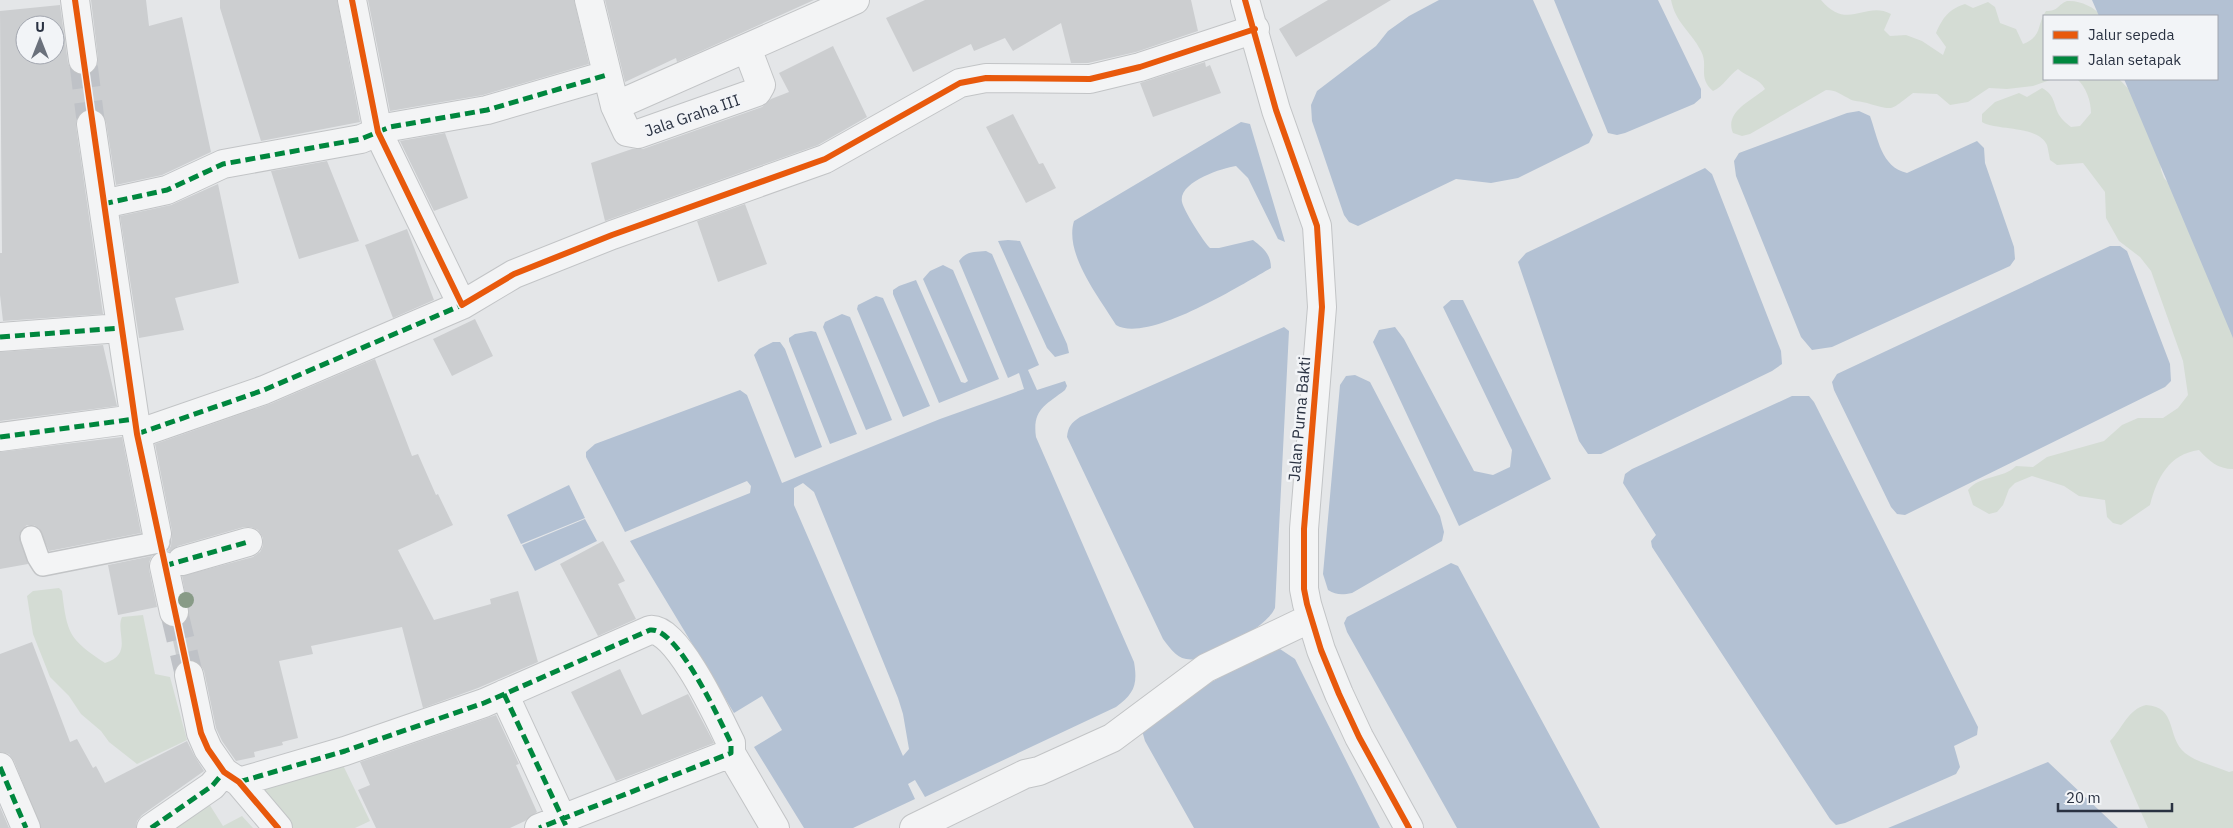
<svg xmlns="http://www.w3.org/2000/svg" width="2233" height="828" font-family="'IBM Plex Sans',sans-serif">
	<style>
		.green { fill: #d4dcd4 }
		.water { fill: #b3c1d3; fill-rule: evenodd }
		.building { fill: #ccced0; fill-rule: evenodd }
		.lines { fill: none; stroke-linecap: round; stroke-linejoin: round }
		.minor-tunnel { stroke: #bfc2c7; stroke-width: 28; stroke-dasharray: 28 14; stroke-linecap: butt }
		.service-casing { stroke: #c2c4c6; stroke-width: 24 }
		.minor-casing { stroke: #c2c4c6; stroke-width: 30 }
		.service { stroke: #f3f4f5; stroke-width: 21 }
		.minor { stroke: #f3f4f5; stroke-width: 28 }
		.quiet { stroke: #00873e; stroke-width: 5; stroke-dasharray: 10 5; stroke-linecap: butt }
		.cycleway-casing { stroke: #f2f4f7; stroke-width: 9 }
		.cycleway { stroke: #e8590c; stroke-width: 6 }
		.tree { fill: #889b87 }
		.labels { text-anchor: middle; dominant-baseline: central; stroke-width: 5; stroke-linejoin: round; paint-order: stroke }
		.street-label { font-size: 16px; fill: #2a3242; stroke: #f2f4f7 }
	</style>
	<rect width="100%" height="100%" fill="#e4e6e8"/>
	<path class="green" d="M1671 0H1821C1848 32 1865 0 1891 14L1884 30 1890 36 1906 35 1922 41 1943 55 1946 47 1936 33C1943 17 1949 9 1965 4L1973 8 1988 2 1995 7 2000 23 2016 29 2023 44C2043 36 2036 26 2046 11 2059 11 2057 5 2067 1 2080 0 2094 7 2102 16H2044V79H2053L2033 86 2007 89 1989 88 1968 102 1950 105 1937 94 1913 93C1889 111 1895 111 1867 103 1861 101 1853 102 1848 98 1839 94 1837 90 1826 90L1750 134 1742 136 1733 133C1724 112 1751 101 1765 89 1759 78 1747 77 1738 69 1728 76 1724 86 1713 91 1697 77 1709 66 1701 51 1691 31 1676 24 1671 0Z
		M2077 79H2119L2145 106 2159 145 2161 170 2164 178 2192 211 2233 328V469C2218 469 2209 461 2199 450 2169 454 2157 478 2150 505L2121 525 2113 523 2107 517 2105 500 2079 496 2064 486 2032 476 2015 483 2009 489 2003 505 1997 512 1989 514 1973 505 1968 490C1980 475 2003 479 2016 466L2033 467 2047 457 2104 441 2122 425 2138 418H2163L2178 408 2188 395 2183 361 2151 271 2140 257 2119 241 2106 218 2105 192 2083 163 2057 165 2050 160C2049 155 2048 149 2047 145 2038 125 1997 131 1982 122V114L1995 102 2019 93 2027 97 2042 88C2055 95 2053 103 2059 115 2062 120 2067 124 2071 127L2080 126 2091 113C2091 101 2086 87 2077 79Z
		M59 588 62 591C67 634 69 639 105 663 134 654 115 632 122 617L143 615 155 674 170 677 187 740 137 764 109 742 101 731 81 714 69 696 50 677 33 634 27 596 33 591Z
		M2146 705C2178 707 2166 737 2185 753 2196 762 2215 766 2229 772L2233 771V828H2148L2110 741C2122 729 2128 709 2146 705Z
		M341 761 370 821 355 828H286L255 788Z
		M206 799 223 826 242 816 253 828H166Z"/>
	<path class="water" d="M1439 0H1533L1593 135 1589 143 1518 178 1491 183 1456 179 1358 226 1349 222 1344 215 1312 121 1311 105 1317 91 1376 46 1388 31 1409 16Z
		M1554 0H1658L1701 89V98L1694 104 1625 133 1617 135 1608 133Z
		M2092 0H2233V338L2124 79H2217V16H2099Z
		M1859 111 1870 116C1878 138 1881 167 1907 173L1977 141 1984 148 1985 163 2014 247 2015 259 2010 266 1832 347 1812 350 1801 337 1736 176 1734 161 1739 153 1847 113Z
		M1241 122 1250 124 1285 242 1278 239 1248 178 1236 166C1222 168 1178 182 1182 202 1184 211 1203 241 1210 248H1219L1253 240C1263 248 1271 254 1271 268 1241 285 1147 344 1116 325 1099 297 1064 254 1074 221Z
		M1705 168 1712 174 1781 351 1782 364 1772 371 1601 454H1588L1579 441 1518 262 1526 253Z
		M1008 240 1020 241 1067 344 1069 353 1055 357 1047 348 998 241Z
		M2110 246H2120L2127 251 2170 364 2171 381 2165 387 1905 515 1897 514 1891 507 1834 390 1832 382 1837 374Z
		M986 251 992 254 1039 365 1028 370 1037 390 1065 381 1067 386 1065 390C1046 405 1032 409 1036 437L1134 662C1138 685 1134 694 1116 707L925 797 915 780 908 784 915 799 853 828H804L754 747 782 730 762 696 734 713 630 541 750 493 751 486 747 481 625 532 586 457V452L595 444 740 390 747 395 782 483 940 419 1024 389 1019 373 1008 378 959 261C966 251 975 252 986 251ZM803 483 814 492 898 698 903 714 909 749 903 756 794 505V488Z
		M943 265 953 270 999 379 939 403 893 294V290L899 286 916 280 961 382 965 383 968 381 923 279 930 271Z
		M876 296 883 298 930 406 903 417 857 309 858 305Z
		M1451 300H1463L1551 479 1459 526 1373 342 1379 330 1395 327 1404 339 1474 471 1493 475 1510 467 1512 450 1443 307Z
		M842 314 850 317 892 420 866 430 823 327 825 322Z
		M1284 327 1289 331 1275 608C1264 631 1220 647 1197 659 1179 662 1173 652 1163 639L1067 437C1068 427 1071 423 1080 417Z
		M811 331 816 332 857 434 830 444 789 341V338L795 334Z
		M773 342H780L785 349 822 447 795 458 754 355 759 349Z
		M1355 375 1370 382 1440 516 1444 532 1442 541 1352 593C1342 595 1336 595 1328 590L1323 574 1340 385 1346 376Z
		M1792 396H1809L1814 402 1978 727 1977 735 1954 746 1960 767 1956 774 1845 823 1836 825 1830 819 1652 547 1651 541 1656 535 1623 483 1625 474 1632 469Z
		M569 485 585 518 521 544 507 515Z
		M585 519 597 541 535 571 522 545Z
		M1451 563 1458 566 1600 828H1457L1347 632 1344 623 1347 617Z
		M1280 649 1295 659 1380 828H1194L1145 741 1141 727 1146 719 1263 653Z
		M2048 762 2118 828H1888Z"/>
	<path class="building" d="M91 0H146L149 26 182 17 211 152 162 175 116 185 106 122 103 115 97 110 89 109 81 112 76 119V126L103 314 3 321 0 295V253H2L0 11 60 5 68 63 71 70 78 75H85L93 72 98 65V58ZM25 25H55V55H25Z
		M220 0H337L360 122 261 141 220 8Z
		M368 0H574L589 64 483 95 390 111Z
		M605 0H814L677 62 676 58 625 82Z
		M925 0H1191L1198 31 1136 52 1088 63H1071L1061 23 1013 51 1005 38 974 51 971 44 913 72 886 18Z
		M1328 0H1391L1296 57 1279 29Z
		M833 46 867 117 818 145 605 221 591 163 632 149H643L762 107 771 99 789 92 779 73Z
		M1205 62 1206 67 1210 65 1221 93 1153 117 1140 83Z
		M1013 114 1039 164 1043 163 1056 188 1026 203 986 127Z
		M445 133 468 198 434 211 400 141Z
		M327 161 359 241 299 259 271 171Z
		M218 184 239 283 175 298 184 330 139 338 120 216 171 205Z
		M745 204 767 264 718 282 697 221Z
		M407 229 434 300 393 318 365 245Z
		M475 319 493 356 452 376 433 339Z
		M103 345 117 406 0 421V352Z
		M375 359 412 456 418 454 436 495 438 494 453 525 398 550 434 620 491 604 490 599 518 591 538 662 478 688 423 708 402 627 311 646 313 654 279 661 298 738 282 742 283 745 254 752 255 757 236 761 222 741 216 728 204 671 200 664 193 660H185L178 664 170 627H177L184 624 189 616 182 576 253 557 260 552 263 546V538L258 530 251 527H244L178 546 170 552 168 551 171 546 172 531 155 444 270 404Z
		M122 437 141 533 49 551 39 528 34 525H27L22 529 19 535 28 564 0 569V452Z
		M603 541 625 581 618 584 636 619 598 636 560 564Z
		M152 556 149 562V569L157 607 118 615 108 565Z
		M32 642 70 742 77 739 93 768 96 766 105 783 187 741 194 755 204 771 142 815 137 821 136 828H41L14 761 9 754 0 752V654Z
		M620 669 642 715 688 694 714 743 616 781 571 692Z
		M496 715 519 764 516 765 537 812 525 821 510 828H376L358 790 370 785 360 762Z
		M0 807 9 828H0Z"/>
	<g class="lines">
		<path class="minor-tunnel" d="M83 60 91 124
			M174 612 189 675"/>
		<g class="service-casing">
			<path id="service" d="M31 537 38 557 43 565 159 542"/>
		</g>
		<g class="minor-casing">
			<path id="minor" d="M75 0 83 60
				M352 0 378 132 462 305 514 274 612 235 825 159 960 83 986 78 1090 79 1140 67 1255 29
				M589 0 615 106 627 132 638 134 757 92 761 85 747 48
				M1245 0 1276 110 1317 226 1322 307 1304 529V589L1307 604 1321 650 1339 694 1359 737 1409 828
				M615 106 855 0
				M91 124 137 434 157 534
				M103 204 167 190 223 164 361 139 390 127 487 110 607 75
				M0 337 120 328
				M137 434 264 390 462 305
				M0 437 135 419
				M182 561 248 542
				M164 566 174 612
				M189 675 201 733 208 749 224 772 239 782 278 828
				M504 694 562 819
				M731 753 775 828
				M0 767 26 828
				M239 782 345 751 484 703 650 630C677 626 720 721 731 743V753L539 828
				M151 828 212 786 224 772
				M914 828 1025 774 1039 771 1112 738 1206 668 1311 618"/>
		</g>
		<use href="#service" class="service"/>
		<use href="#minor" class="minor"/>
		<path class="quiet" d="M103 204 167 190 223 164 361 139 390 127 487 110 607 75
			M0 337 120 328
			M137 434 264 390 462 305
			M0 437 135 419
			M164 566 248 542
			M504 694 567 828
			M0 767 26 828
			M239 782 345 751 484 703 650 630C677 626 720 721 731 743V753L539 828
			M151 828 212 786 224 772"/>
		<g class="cycleway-casing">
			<path id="cycleway" d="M75 0 137 434 201 733 208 749 224 772 239 782 278 828
				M352 0 378 132 462 305 514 274 612 235 825 159 960 83 986 78 1090 79 1140 67 1255 29
				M1245 0 1276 110 1317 226 1322 307 1304 529V589L1307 604 1321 650 1339 694 1359 737 1409 828"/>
		</g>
		<use href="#cycleway" class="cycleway"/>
	</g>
	<circle class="tree" cx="186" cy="600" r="8"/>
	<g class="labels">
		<g class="street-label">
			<text transform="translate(692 115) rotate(-19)">Jala Graha III</text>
			<text transform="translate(1299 419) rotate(-85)">Jalan Purna Bakti</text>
		</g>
	</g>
	<rect x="2043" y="15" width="175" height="65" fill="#f2f4f7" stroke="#a2a6af"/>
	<rect x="2053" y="31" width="25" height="8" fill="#e8590c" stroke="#a2a6af"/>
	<text x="2088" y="40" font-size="15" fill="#2a3242">Jalur sepeda</text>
	<rect x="2053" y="56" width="25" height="8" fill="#00873e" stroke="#a2a6af"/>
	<text x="2088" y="65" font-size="15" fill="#2a3242">Jalan setapak</text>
	<g transform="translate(40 40)"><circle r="24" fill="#f2f4f7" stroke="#a2a6af"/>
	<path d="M0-4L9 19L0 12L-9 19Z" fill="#6b717c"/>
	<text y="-8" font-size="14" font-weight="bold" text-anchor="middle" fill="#2a3242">U</text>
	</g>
	<path d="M2058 803v8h114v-8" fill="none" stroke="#2a3242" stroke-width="2.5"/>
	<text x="2066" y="803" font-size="15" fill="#2a3242" stroke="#f2f4f7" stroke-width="4" paint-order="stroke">20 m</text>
</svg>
